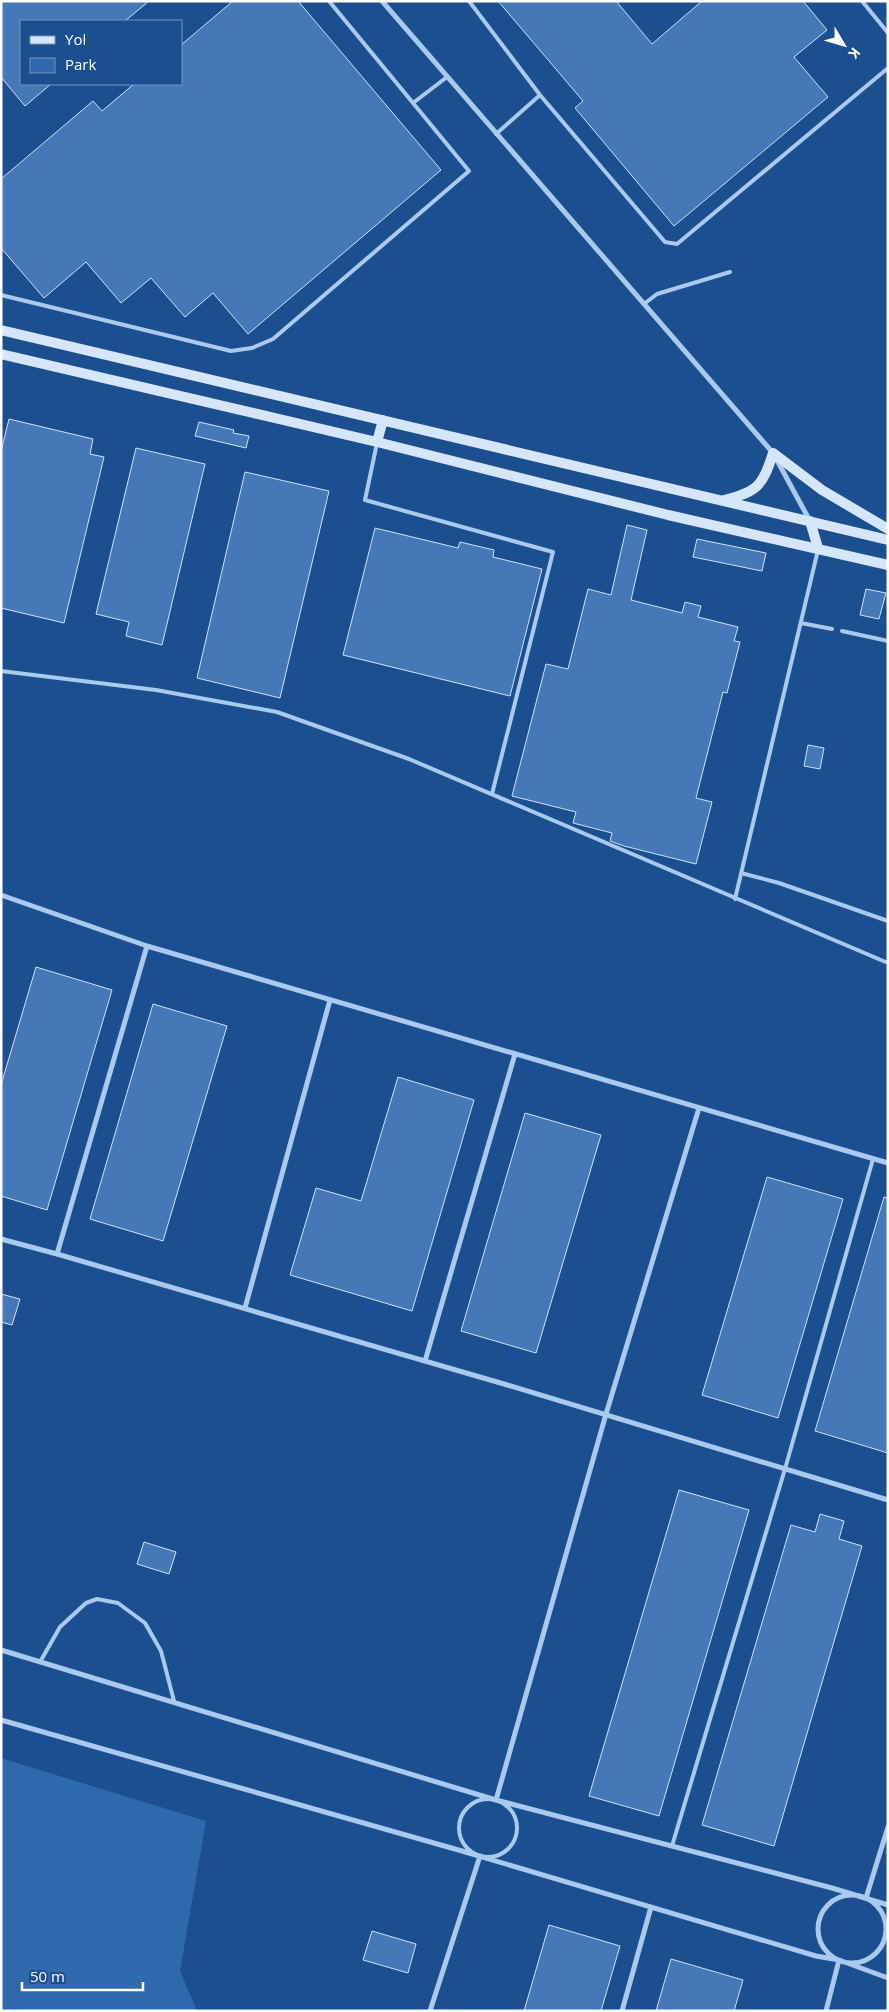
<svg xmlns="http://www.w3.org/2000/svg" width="889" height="2012" font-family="'Open Sans',sans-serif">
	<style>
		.green { fill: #2e69ad }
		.building { fill: #4478b7; stroke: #cfe3fa }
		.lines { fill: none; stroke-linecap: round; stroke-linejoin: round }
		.lane { stroke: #a9c9ee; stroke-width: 4 }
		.street { stroke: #a9c9ee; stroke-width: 5 }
		.secondary { stroke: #d6e6fa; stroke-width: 10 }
	</style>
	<rect width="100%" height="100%" fill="#1b4f8f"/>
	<path class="green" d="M1 1758 206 1821 180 1971 197 2011H1Z"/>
	<path class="building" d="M1 1H149L125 21H21V84H51L25 106 1 77Z
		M233 1H298L441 170 248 334 213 293 185 317 151 278 121 303 86 262 44 298 1 248V179L93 101 102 111 134 84H181V45Z
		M498 1H616L652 44 702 1H803L827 30 794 57 828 97 674 226 575 108 583 101Z
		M9 419 93 439 90 454 104 457 64 623 1 608V451Z
		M199 422 234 430 233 433 249 436 246 448 195 436Z
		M136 448 205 464 162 645 126 636 129 622 96 614Z
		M245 472 329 491 280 698 197 678Z
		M627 525 647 530 631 600 682 613 685 602 701 606 698 617 738 627 734 641 740 642 727 693 723 692 696 798 712 802 696 864 624 846 610 841 612 833 573 823 576 812 512 796 546 664 568 669 588 589 611 595Z
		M375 528 458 548 460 542 494 550 493 557 542 569 510 696 343 655Z
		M697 539 766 553 762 571 693 557Z
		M866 589 886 593 879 619 860 615Z
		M808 745 824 748 820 769 804 766Z
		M36 967 112 990 47 1210 1 1196V1085Z
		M153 1004 227 1026 163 1241 90 1219Z
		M398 1077 474 1100 412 1311 290 1275 316 1188 361 1201Z
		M525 1113 601 1135 536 1353 461 1331Z
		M767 1177 843 1199 778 1418 702 1395Z
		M884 1197 888 1198V1453L815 1431Z
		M1 1294 20 1299 12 1325 1 1322Z
		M679 1490 749 1510 659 1816 589 1796Z
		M820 1514 844 1521 839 1539 862 1546 774 1846 702 1825 791 1525 815 1532Z
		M144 1542 176 1552 169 1574 137 1564Z
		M549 1925 620 1946 601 2011H524Z
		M372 1931 416 1944 408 1973 363 1960Z
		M671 1959 743 1980 734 2011H656Z"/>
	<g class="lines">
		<path class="lane" d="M469 1 540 95 496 134
			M862 1 888 33
			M540 95 665 242 677 244 888 68
			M413 103 447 77
			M1 295 231 351 252 348 273 339 469 171 329 1
			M644 304 657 294 730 272
			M377 443 365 500 553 552 492 794
			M801 623 832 629
			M842 631 888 641
			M1 671 156 690 277 712 409 759 888 963
			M741 873 779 883 888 921
			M735 899 818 550
			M40 1662 60 1627 86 1603 97 1599 118 1603 145 1623 161 1651 174 1701
			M459 1828a29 29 0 1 1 58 0a29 29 0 1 1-58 0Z
			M672 1846 785 1469 873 1159"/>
		<path class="street" d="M382 1 773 453 810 521
			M1 895 147 946 888 1163
			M1 1239 57 1254 504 1384 888 1500
			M57 1254 147 946
			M245 1308 330 1000
			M425 1361 515 1054
			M1 1650 496 1800 832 1888 888 1905
			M1 1720 462 1851 816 1956 839 1960 888 1978
			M496 1800 606 1414 699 1108
			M818 1929a34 34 0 1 1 68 0a34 34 0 1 1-68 0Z
			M866 1898 888 1827
			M430 2011 480 1856
			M622 2011 651 1907
			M826 2011 839 1960"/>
		<path class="secondary" d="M1 330 888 540
			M1 354 377 442 668 515 888 565
			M377 442 383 420
			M724 500C757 492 763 486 773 453L822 490 888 529
			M810 521 818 548"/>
	</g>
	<rect width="889" height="2012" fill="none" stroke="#ffffff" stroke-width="5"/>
	<rect x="20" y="20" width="162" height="65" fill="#1b4f8f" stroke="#7695bc"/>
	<rect x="30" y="36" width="25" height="8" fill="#d6e6fa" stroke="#7695bc"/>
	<text x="65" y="45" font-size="15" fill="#ffffff">Yol</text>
	<rect x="30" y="58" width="25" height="15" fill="#2e69ad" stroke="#7695bc"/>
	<text x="65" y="70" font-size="15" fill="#ffffff">Park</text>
	<g transform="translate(844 45) rotate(128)" stroke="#1b4f8f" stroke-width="4" paint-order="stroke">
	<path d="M0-4L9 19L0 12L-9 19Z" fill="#ffffff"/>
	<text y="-8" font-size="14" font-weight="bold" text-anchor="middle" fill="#ffffff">K</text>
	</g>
	<path d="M22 1982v8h121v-8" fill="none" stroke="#ffffff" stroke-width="2.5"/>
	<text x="30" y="1982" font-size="15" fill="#ffffff" stroke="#1b4f8f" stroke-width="4" paint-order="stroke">50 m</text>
</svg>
